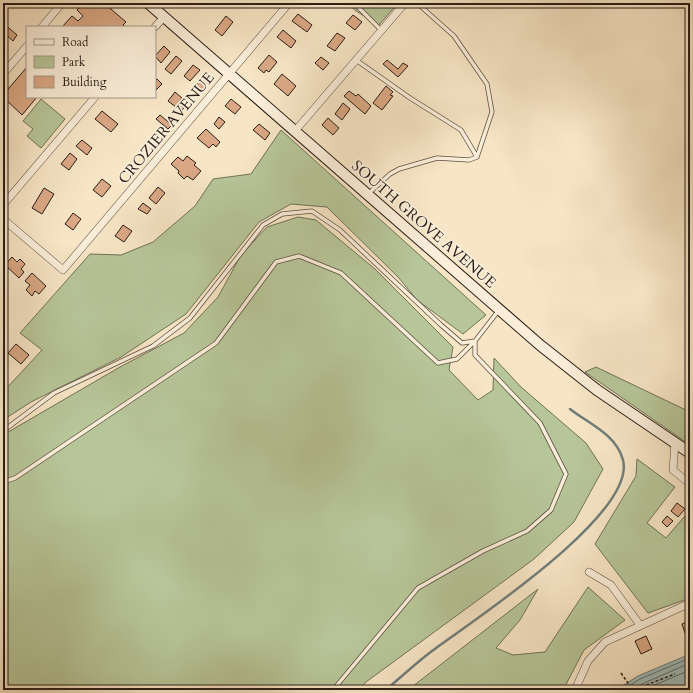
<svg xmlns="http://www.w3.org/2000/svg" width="693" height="693" font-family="Cardo,serif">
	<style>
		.green { fill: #b7c699; stroke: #707258 }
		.water { fill: #9fbdbc; stroke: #707d7a }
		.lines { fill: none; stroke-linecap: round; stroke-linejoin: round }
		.shore { stroke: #646d69; stroke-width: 1 }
		.stream { stroke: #707d7a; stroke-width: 2.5 }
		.building { fill: #daa885; stroke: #291d16 }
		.lane-casing { stroke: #5c4f42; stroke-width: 5 }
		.street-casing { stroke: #5c4f42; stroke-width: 8 }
		.secondary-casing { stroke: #291d16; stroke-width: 12 }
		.path { stroke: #291d16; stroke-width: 1.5; stroke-dasharray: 3 2; stroke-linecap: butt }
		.lane { stroke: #faeed9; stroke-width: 3.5 }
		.street { stroke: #faeed9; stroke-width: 7 }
		.secondary { stroke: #faeed9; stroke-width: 10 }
		.labels { text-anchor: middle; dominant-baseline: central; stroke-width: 3.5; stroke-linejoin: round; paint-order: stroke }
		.street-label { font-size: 15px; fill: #291d16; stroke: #faeed9 }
	</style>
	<rect width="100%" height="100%" fill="#f7e5c5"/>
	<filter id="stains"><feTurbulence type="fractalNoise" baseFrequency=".005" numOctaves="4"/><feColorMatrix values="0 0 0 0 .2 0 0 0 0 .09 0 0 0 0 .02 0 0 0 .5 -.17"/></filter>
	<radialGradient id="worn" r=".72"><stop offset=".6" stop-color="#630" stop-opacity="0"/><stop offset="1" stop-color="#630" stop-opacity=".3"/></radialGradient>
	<path class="green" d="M347 3H398L379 25 356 11Z
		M41 99 65 119 41 148 27 136 33 129 23 121Z
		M281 130 486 315 463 334 417 300 398 277 327 207 291 204 259 222 186 314 121 357 31 402 3 420V392L42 350 20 333 90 254 121 255 153 242 195 206 213 179 251 174Z
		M298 217 316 220 375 269 453 347 449 370 478 400 493 390 494 358 521 387 586 443 603 469 574 522 534 559 366 682 359 690H3V435L120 367 184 333 218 297 241 255 267 227Z
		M596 367 690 412V445L585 372Z
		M637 459 675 487 647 523 666 538 690 510V598L648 613 595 544 636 476Z
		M588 587 625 620 584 650 563 690H408L538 589 520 620 496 648 513 655 545 652Z"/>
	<path class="water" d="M690 654V690H616L638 676Z"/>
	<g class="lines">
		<path class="shore" d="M622 690 640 679 690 658
			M631 690 642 684 690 663
			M643 690 690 670"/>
		<path class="stream" d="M386 690C401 677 416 663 432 651 472 621 637 514 623 460 616 434 589 424 570 409"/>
	</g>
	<path class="building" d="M83 3H97L101 6 104 3 126 22 123 25 126 27H62L72 16 78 21 83 16 77 10Z
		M312 3H323L318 8Z
		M298 14 312 25 307 32 292 21Z
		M353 15 362 22 355 30 346 23Z
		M226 16 233 22 222 36 215 30Z
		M3 23 17 35 13 41 3 32Z
		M283 30 296 41 291 48 277 37Z
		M337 33 345 38 335 51 327 46Z
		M164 46 170 52 161 63 155 56Z
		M269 55 277 62 269 72 266 70 264 73 258 68Z
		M176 56 182 61 171 74 165 69Z
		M321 57 329 63 323 70 315 63Z
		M387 60 398 69 403 63 408 66 398 77 383 64Z
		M193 65 200 70 190 81 184 76Z
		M27 67V97H37L22 115 3 97V95Z
		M205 74 211 79 201 92 195 87Z
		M282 74 296 86 288 96 274 84Z
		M157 79 162 84 156 90 155 81Z
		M386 86 393 92 390 95 393 96 382 110 373 103Z
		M349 91 356 96 358 94 371 106 365 114 344 96Z
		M175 92 182 98 179 102 185 107 181 111 168 101Z
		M231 99 241 107 235 114 225 106Z
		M343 103 350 109 342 120 335 114Z
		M102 111 118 124 111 132 95 119Z
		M160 115 172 125 168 129 156 119Z
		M219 117 225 122 219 129 214 124Z
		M328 118 339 128 333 135 322 125Z
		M259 124 270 133 265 140 253 130Z
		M206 129 220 142 216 147 213 144 209 148 197 138Z
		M82 140 92 148 87 155 76 146Z
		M70 153 77 159 69 170 61 164Z
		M187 156 196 163 194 165 201 171 193 180 187 176 184 179 178 173 179 171 171 164 178 157 183 161Z
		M102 179 111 186 102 197 93 190Z
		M158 187 165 193 156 204 149 198Z
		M44 188 54 194 42 214 32 208Z
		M143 203 151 209 147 214 138 209Z
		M73 213 81 219 73 230 65 224Z
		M123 225 132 231 124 242 115 236Z
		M12 257 17 262 20 259 25 264 21 269 24 272 19 278 5 265Z
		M32 273 46 286 39 294 35 291 32 296 26 290 30 285 25 281Z
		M16 344 29 355 21 364 8 353Z
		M677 503 685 509 678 517 671 511Z
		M667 516 673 521 667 527 662 522Z
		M690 621V638L687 639 682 624Z
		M646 636 652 649 641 654 635 641Z"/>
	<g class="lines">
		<g class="lane-casing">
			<path id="lane" d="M354 3 381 30
				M417 3 454 36 487 84 492 112 477 157
				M356 60 410 98 461 130 477 157
				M368 194 390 174 399 169 437 158 469 160 477 157
				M3 431 54 393 153 346 190 318 263 225 282 214 312 211 340 230 441 325 462 343 475 341 499 310
				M3 482 15 478 216 343 276 262 299 256 341 273 438 363 457 359 474 342
				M333 690 418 588 483 551 527 531 551 510 566 474 540 423 475 355V341"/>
		</g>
		<g class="street-casing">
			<path id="street" d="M42 27 62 3
				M155 27 164 17
				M3 74 27 46
				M295 131 405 3
				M3 205 95 97
				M3 219 63 270 289 3
				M675 442 673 470 690 484
				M589 572 611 585 640 625
				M575 690 588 661 605 642 690 603"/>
		</g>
		<g class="secondary-casing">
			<path id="secondary" d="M148 3 540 345 597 390 690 453"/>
		</g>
		<path class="path" d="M621 673 633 690 675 674"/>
		<use href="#lane" class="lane"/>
		<use href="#street" class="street"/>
		<use href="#secondary" class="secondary"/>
	</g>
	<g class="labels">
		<g class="street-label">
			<text transform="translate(166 128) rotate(-50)">CROZIER AVENUE</text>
			<text transform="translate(424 224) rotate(41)">SOUTH GROVE AVENUE</text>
		</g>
	</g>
	<rect width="693" height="693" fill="none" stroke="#f7e5c5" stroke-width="16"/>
	<rect x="4" y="4" width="685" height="685" fill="none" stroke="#291d16" stroke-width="2"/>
	<rect x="8" y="8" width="677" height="677" fill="none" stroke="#291d16"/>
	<rect x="26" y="26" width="130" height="72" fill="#faeed9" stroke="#a69a8b"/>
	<rect x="34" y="39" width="20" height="6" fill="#faeed9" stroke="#a69a8b"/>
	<text x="62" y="46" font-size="12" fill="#291d16">Road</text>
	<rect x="34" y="56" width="20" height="12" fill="#b7c699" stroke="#a69a8b"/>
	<text x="62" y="66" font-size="12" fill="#291d16">Park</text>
	<rect x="34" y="76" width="20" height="12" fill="#daa885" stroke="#a69a8b"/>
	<text x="62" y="86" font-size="12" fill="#291d16">Building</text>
	<rect width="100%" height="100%" filter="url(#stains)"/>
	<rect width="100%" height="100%" fill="url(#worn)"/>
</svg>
